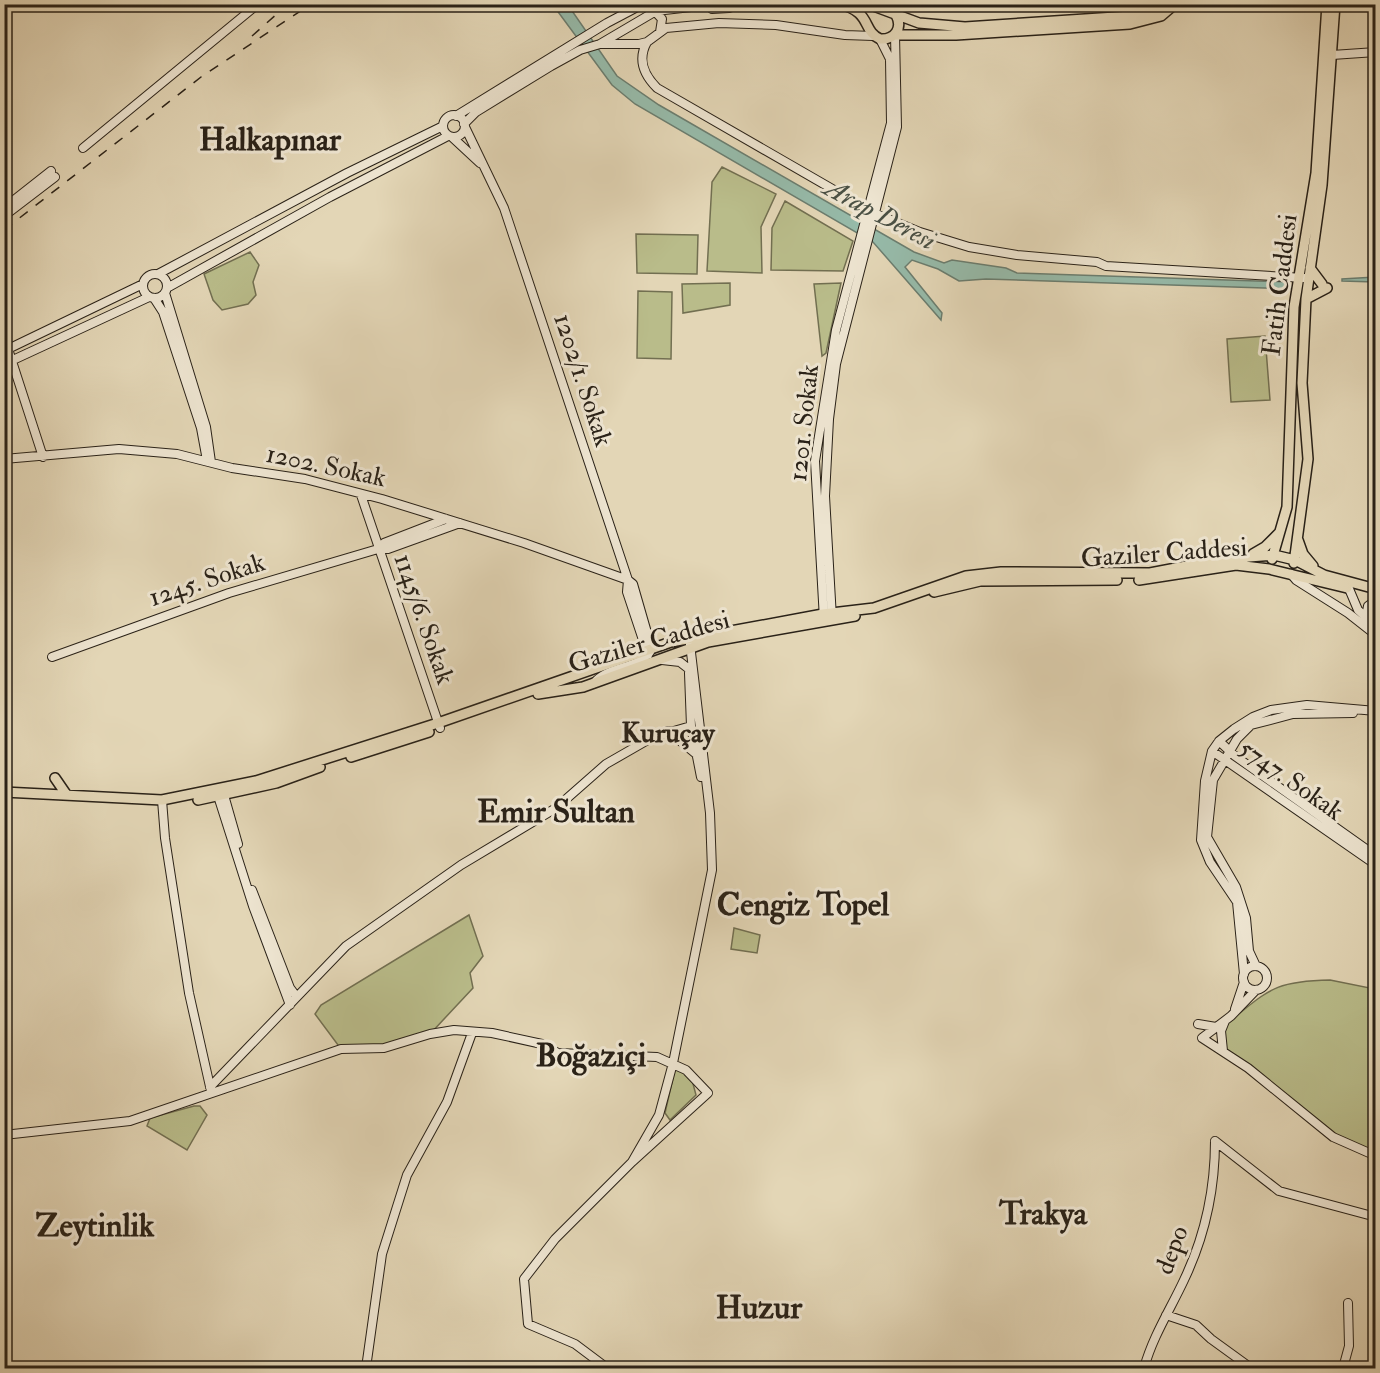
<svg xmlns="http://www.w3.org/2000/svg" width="1380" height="1373" font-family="'IM FELL Double Pica',serif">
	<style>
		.green { fill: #b9bc8a; stroke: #726f51; stroke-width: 1.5 }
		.water { fill: #96baa9; stroke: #6b7d6f; stroke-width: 1.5 }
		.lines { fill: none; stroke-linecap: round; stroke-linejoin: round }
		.secondary-casing { stroke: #2a2218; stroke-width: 10 }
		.primary-casing { stroke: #2a2218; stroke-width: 12 }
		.secondary { stroke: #ede4d0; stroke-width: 8 }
		.primary { stroke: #e3d6b6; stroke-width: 9 }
		.rail { stroke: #2a2218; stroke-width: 1.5; stroke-dasharray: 10 10; stroke-linecap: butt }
		.labels { text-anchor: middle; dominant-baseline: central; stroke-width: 6; stroke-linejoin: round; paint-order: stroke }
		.street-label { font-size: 26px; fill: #2a2218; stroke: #ede4d0 }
		.water-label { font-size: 27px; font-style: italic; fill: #4a5044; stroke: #ede4d0 }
		.quarter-label { font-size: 28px; font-weight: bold; fill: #2a2218; stroke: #ede4d0 }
		.district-label { font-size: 32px; font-weight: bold; fill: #2a2218; stroke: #ede4d0 }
	</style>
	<rect width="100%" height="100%" fill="#e3d6b6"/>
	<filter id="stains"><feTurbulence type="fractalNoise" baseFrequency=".00333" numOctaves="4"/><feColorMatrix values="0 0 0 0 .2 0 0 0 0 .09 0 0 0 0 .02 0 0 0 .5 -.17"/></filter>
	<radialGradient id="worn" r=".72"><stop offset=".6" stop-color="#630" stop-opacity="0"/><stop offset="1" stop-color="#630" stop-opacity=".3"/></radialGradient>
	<path class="green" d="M722 167 776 194 761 227 762 273 707 271 712 182Z
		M785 201 853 241 843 271 771 270 772 228Z
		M636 234 698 235 697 274 637 273Z
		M250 252 259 265 253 282 256 295 248 304 222 310 213 300 204 274Z
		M730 283V305L683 313 682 284Z
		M841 283 826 353 822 356 814 284Z
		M638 291 672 292 671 359 637 358Z
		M1265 336 1270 400 1231 402 1227 339Z
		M469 915 483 956 470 973 473 988 430 1034 400 1045 341 1049 315 1014 321 1005Z
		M734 928 760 935 757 953 731 949Z
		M1330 980 1375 989V1152L1328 1131 1227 1052 1223 1026C1268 992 1270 981 1330 980Z
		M679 1068 692 1080 696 1095 670 1120 665 1113 675 1069Z
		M194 1106H200L207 1115 187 1150 147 1126 150 1118Z"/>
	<path class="water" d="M553 5H568L617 76 659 105 914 252 944 263 952 260 1006 268 1017 273 1289 282 1292 289 986 279 959 281 938 269 912 260 905 267 942 313 941 320 873 242 635 104 612 85Z
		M1375 277V282L1342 281V279Z"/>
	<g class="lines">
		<g class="secondary-casing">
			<path id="secondary" d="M648 4 662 19 660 32
				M712 9 729 8 740 4
				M647 42C637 60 644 75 657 88L874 213 920 232 969 247 1017 255 1097 262 1106 266 1304 278
				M602 44H639L647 42 666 28 719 23 776 25 845 35 873 36
				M1332 55 1376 52
				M443 126a11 11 0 1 1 22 0a11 11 0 1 1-22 0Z
				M456 116 607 23 643 4
				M464 124 476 112 551 66 580 50 600 44 656 11 717 4
				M465 127 504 208 628 580 633 584 650 643V652C638 669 608 666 594 683
				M452 137 480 163
				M83 148 258 4
				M4 208 51 171
				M4 216 55 177
				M143 286a12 12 0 1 1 24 0a12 12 0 1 1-24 0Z
				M158 274 347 173 443 126
				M167 288 330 197 448 136
				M165 293 206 427 211 462
				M154 298 163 312 201 428 206 455 211 461
				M13 360 149 297
				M43 457 8 349 143 284
				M4 459 119 449 177 454 232 468 305 479 382 499 524 543 628 580
				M361 495 440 728
				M378 549 384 543 446 519
				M1291 574 1296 580 1348 613 1376 635
				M628 580 627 592 648 655
				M1347 584 1358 610 1376 626
				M1366 617 1368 606 1376 600
				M832 618 825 496 829 419 836 364 897 127 895 35
				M824 619 815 461 836 330 891 123 890 59 880 39
				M52 657 229 593 378 549H388L460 523
				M662 660 680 662 689 669
				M689 673 691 726 701 777
				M668 731 696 754
				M1219 741 1235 756 1376 856
				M1212 751 1376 865
				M224 795 238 844
				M218 796 253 906 290 1005
				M162 800 165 838 189 993 211 1091
				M252 890 290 988 296 996
				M1256 966 1249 951 1246 918 1236 887 1207 837 1213 780 1237 739 1251 725 1293 714 1353 713
				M1243 978a12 12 0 1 1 24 0a12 12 0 1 1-24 0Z
				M1244 974 1237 902 1210 862 1201 840 1205 781 1212 751 1219 741 1234 729 1253 717 1271 710 1307 705 1376 711
				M1256 990 1231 1016 1202 1038 1248 1068 1333 1137 1376 1156
				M1235 1009 1244 982
				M1198 1024 1216 1027
				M1223 1051 1221 1031 1225 1021
				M210 1087 346 946 461 865 556 808 606 764 653 737 691 726
				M4 1135 130 1121 341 1049 384 1048 430 1034 454 1030 492 1033 542 1044 558 1053 657 1057 686 1070 708 1093 632 1162
				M1215 1141 1279 1191 1376 1217
				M1166 1315 1196 1325 1211 1339 1251 1368
				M366 1368 382 1254 407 1175 447 1102 472 1033
				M607 1368 575 1344 528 1324 524 1279 555 1239 632 1162 659 1115 673 1063 712 870 710 813 690 644
				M1144 1368C1153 1336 1170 1310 1184 1280 1205 1236 1215 1190 1215 1141
				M1343 1368 1349 1346 1348 1303"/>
		</g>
		<g class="primary-casing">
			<path id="primary" d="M839 4C873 12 861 30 880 39 895 40 903 28 896 15
				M868 4 919 23 965 27 1146 15 1166 4
				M895 35H956L1130 24 1161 16 1175 4
				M1310 268 1322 284
				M1306 299 1327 288
				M1298 540 1303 554 1313 566
				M1253 554 1265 547 1279 533
				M1272 559 1287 507 1294 307 1316 173 1327 4
				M1294 563 1308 459 1302 383 1306 299 1322 185 1335 4
				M1139 580 1236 565 1269 569 1347 588
				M934 592 980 581 1117 580
				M538 694 583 687 708 642 855 616
				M351 757 429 732
				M55 778 66 794
				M4 792 162 800 256 781 438 723 671 642 823 614 874 608 966 576 1001 572 1150 573 1223 559 1274 555 1295 560 1324 575 1376 589
				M198 800 276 783 320 767"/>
		</g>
		<use href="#secondary" class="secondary"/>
		<use href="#primary" class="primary"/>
		<path class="rail" d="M252 36 288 4
			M4 230 201 77 311 4"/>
	</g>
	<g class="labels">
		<g class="street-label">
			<text transform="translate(1280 285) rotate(-83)">Fatih Caddesi</text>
			<text transform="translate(583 380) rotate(72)">1202/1. Sokak</text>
			<text transform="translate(804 423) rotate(-84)">1201. Sokak</text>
			<text transform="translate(326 466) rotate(12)">1202. Sokak</text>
			<text transform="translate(1164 553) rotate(-4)">Gaziler Caddesi</text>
			<text transform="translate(207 580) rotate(-18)">1245. Sokak</text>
			<text transform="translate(424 619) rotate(71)">1145/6. Sokak</text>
			<text transform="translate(649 642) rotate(-16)">Gaziler Caddesi</text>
			<text transform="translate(1291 780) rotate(35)">5747. Sokak</text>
			<text transform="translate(1172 1250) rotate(-69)">depo</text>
		</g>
		<g class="water-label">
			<text transform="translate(880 214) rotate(28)">Arap Deresi</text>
		</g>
		<g class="quarter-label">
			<text x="668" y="733">Kuruçay</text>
		</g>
		<g class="district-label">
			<text x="270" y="140">Halkapınar</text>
			<text x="556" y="812">Emir Sultan</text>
			<text x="803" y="905">Cengiz Topel</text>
			<text x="591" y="1056">Boğaziçi</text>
			<text x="1043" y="1214">Trakya</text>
			<text x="95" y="1226">Zeytinlik</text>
			<text x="759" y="1308">Huzur</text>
		</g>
	</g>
	<rect width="1380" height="1373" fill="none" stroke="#e3d6b6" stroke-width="24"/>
	<rect x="6" y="6" width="1368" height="1361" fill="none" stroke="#2a2218" stroke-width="3"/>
	<rect x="12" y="12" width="1356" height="1349" fill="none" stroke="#2a2218" stroke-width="1.5"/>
	<rect width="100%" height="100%" filter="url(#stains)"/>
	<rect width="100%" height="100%" fill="url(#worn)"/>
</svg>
